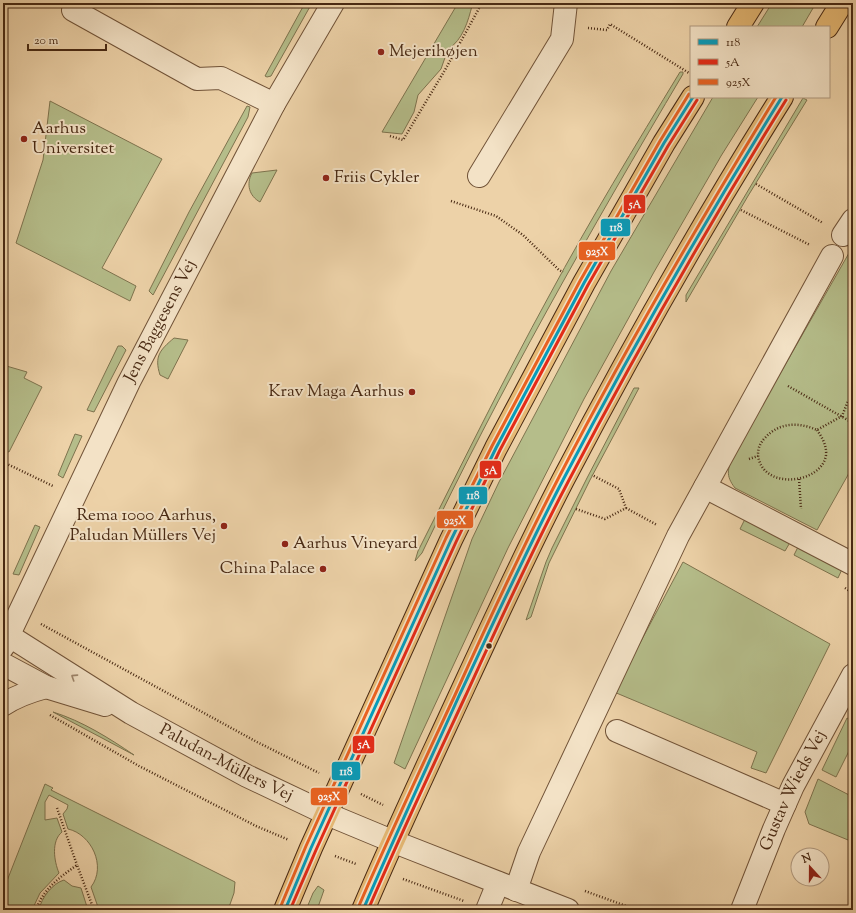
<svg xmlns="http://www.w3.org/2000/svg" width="856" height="913" font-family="'Sorts Mill Goudy',serif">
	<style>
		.green { fill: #b5bd8a; stroke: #7e734e }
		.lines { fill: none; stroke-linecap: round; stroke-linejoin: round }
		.minor-casing { stroke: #715338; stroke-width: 24 }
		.major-casing { stroke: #482913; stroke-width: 24 }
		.path { stroke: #482913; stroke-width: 2.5; stroke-dasharray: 1 2; stroke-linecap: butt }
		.minor { stroke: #f3e2c6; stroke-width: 22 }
		.major { stroke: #e6b974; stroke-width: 22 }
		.bus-1-casing { stroke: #f3e2c6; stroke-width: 6 }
		.bus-2-casing { stroke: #f3e2c6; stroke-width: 6 }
		.bus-3-casing { stroke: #f3e2c6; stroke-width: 6 }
		.bus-1 { stroke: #079cbb; stroke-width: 3 }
		.bus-2 { stroke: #e52b18; stroke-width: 3 }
		.bus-3 { stroke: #ea6221; stroke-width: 3 }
		.oneway { stroke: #9e866c }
		.poi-dot { fill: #8f2418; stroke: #f3e2c6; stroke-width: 1.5 }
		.bus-dot { fill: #482913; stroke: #f3e2c6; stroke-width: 1.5 }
		.labels { text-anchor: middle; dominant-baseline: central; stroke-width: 4; stroke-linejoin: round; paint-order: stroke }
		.poi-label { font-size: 17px; fill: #482913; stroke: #f3e2c6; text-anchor: start }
		.street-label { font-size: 17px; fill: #482913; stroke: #f3e2c6 }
		.line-badge { stroke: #f3e2c6; stroke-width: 1.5 }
		.badge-label { font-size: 11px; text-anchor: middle; font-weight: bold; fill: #fff }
	</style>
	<rect width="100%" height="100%" fill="#edd2a8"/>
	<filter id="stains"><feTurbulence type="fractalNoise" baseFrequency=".005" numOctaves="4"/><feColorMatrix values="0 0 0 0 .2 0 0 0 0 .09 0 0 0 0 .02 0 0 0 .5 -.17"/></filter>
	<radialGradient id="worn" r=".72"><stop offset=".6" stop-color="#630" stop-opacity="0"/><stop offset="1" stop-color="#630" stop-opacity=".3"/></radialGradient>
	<path class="green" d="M305 3H312L271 76 267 77 265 76Z
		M458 3H474L472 6C468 21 463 40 448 49L441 69 418 95 414 112 402 134 382 132Z
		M772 3H816L802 27H757Z
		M680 72H683V74C590 231 500 389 422 553L415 561 418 551C461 466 503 380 549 296 590 220 635 146 680 72Z
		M713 97H758L721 156 654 272 584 399 508 548 405 769 394 763 472 539 499 482 611 271Z
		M803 98 807 100 748 196 686 302V295Z
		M50 101 162 159 102 268 136 286 130 301 16 243 43 160Z
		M247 106 250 107 248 117 153 295 149 291 189 212Z
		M277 170 260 202C249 196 246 184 252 173Z
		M853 246V466L817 530 735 488C725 475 728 469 733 456Z
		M174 338 188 340 168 379 160 375C154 356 160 350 174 338Z
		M118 346H122L126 350 94 412 87 410Z
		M3 365 27 372 24 378 42 387 9 452 3 450Z
		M634 388H639L590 480 549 563 531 617 526 620 546 562 552 548 587 478Z
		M75 434 82 436 63 478 58 475Z
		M747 515 792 539 785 551 740 529Z
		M35 525 40 527 19 575 13 574Z
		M800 543 844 565 838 578 794 555Z
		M683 562 830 644 766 773 751 768 757 752 614 692Z
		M53 712C82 721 109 738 134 755Z
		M847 718 853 721V743L836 777 822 770Z
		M818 779 853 797V842L809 824 805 812Z
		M45 784 53 788 51 790 235 882 234 893 228 910H99L91 887C107 866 91 834 68 829L63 814 67 809 68 805 49 795 45 802V820L57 818 62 832C51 841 54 861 59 873L40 893 32 910H3V891Z
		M64 880 72 886 81 888 88 910H39C41 898 53 883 64 880Z
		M318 886 324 890 317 910H306L313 893Z"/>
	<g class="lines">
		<g class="minor-casing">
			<g id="minor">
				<path d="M73 10 197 79 221 78 274 104"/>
				<path d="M479 176 562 39 566 3"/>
				<path d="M843 235 853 220"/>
				<path d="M705 487 853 564"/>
				<path id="s1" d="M3 632 131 713 247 776 327 814 392 841 568 910"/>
				<path id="s2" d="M3 647 129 382 274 104 333 3"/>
				<path d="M3 664 46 687 105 705"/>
				<path d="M3 705C16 696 31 691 46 687"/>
				<path d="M617 731 785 804"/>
				<path d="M516 890 529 852 678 536 832 256"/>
				<path d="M487 910 498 883"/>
				<path id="s3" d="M742 910 774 829 793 786 853 675"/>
			</g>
		</g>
		<g class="major-casing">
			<path id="major" d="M738 27 753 3
				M827 27 842 3
				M285 910 311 848 451 540 496 448 584 283 664 143 693 97
				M363 910C390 846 419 784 448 721 485 641 522 559 563 480 631 350 704 221 782 97"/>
		</g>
		<path class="path" d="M588 28 607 30 610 24 689 73
			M390 136 403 140 445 70 482 3
			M756 184 823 223
			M451 201 496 216 523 235 559 270 563 272
			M741 210 810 245
			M788 386 853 423
			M817 430C822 437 827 446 826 455 822 484 762 491 758 455 758 448 760 443 765 438 779 422 799 422 817 430L842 416 848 401
			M749 459 758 456
			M3 462 53 486
			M799 479 801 509
			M626 508 657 525
			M576 509 605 519 626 508 619 489 592 475
			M845 588 853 593
			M41 624 257 742 319 773
			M50 715 139 766 256 826 289 840
			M361 794 383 805
			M57 808 77 865
			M335 856 356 864
			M403 879 464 901
			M585 891 637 910
			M36 910C43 889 60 877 77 865L94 910"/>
		<use href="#minor" class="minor"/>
		<use href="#major" class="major"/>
		<g class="bus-1-casing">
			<path id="bus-1" d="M285 910 311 848 451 540 496 448 584 283 664 143 693 97
				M363 910C394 838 427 767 459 696 493 624 526 551 563 480 631 350 704 222 782 97"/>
		</g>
		<g class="bus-2-casing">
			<path id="bus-2" d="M290 910 316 850 456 542 500 450 588 285 668 146 697 100
				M368 910C399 838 432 768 465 697 498 625 531 552 568 482 636 352 709 224 786 100"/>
		</g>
		<g class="bus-3-casing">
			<path id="bus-3" d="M280 908 306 846 446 538 492 446 580 281 660 141 689 94
				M358 908C389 836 422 766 455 695 488 622 521 550 558 479 625 349 699 222 776 97"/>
		</g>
		<use href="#bus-1" class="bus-1"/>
		<use href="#bus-2" class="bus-2"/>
		<use href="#bus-3" class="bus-3"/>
	</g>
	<defs><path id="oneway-chevron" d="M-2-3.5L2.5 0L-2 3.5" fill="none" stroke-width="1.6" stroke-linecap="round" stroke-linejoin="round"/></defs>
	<use class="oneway" href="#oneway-chevron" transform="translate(74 677) rotate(-147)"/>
	<g class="poi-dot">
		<circle cx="381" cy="52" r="4"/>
		<circle cx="24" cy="139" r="4"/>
		<circle cx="326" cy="178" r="4"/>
		<circle cx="412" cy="392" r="4"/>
		<circle cx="224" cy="526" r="4"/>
		<circle cx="285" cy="544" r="4"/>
		<circle cx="323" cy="569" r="4"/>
	</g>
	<circle class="bus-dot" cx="489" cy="646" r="3.5"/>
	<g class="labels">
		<g class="poi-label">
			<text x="389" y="52">Mejerihøjen</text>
			<text x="32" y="129">Aarhus<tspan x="32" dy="20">Universitet</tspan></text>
			<text x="334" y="178">Friis Cykler</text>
			<text x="404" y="392" text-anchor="end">Krav Maga Aarhus</text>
			<text x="216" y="516" text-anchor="end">Rema 1000 Aarhus,<tspan x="216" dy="20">Paludan Müllers Vej</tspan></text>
			<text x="293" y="544">Aarhus Vineyard</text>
			<text x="315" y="569" text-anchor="end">China Palace</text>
		</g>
		<g class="street-label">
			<text stroke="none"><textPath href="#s2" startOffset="362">Jens Baggesens Vej</textPath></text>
			<text stroke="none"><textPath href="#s1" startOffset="259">Paludan-Müllers Vej</textPath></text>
			<text stroke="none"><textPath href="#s3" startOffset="130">Gustav Wieds Vej</textPath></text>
		</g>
	</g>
	<g class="line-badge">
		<rect x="623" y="194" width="23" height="20" rx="4" fill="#e52b18"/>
		<rect x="600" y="218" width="31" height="19" rx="4" fill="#079cbb"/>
		<rect x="578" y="241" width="38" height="20" rx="4" fill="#ea6221"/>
		<rect x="479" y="460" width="23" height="19" rx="4" fill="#e52b18"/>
		<rect x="458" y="486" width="30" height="19" rx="4" fill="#079cbb"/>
		<rect x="436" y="510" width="38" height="19" rx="4" fill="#ea6221"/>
		<rect x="352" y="735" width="23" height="19" rx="4" fill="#e52b18"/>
		<rect x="331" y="761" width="30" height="20" rx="4" fill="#079cbb"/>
		<rect x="310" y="787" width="38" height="19" rx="4" fill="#ea6221"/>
	</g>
	<g class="badge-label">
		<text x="635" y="208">5A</text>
		<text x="616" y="231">118</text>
		<text x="597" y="255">925X</text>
		<text x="491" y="474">5A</text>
		<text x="473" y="499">118</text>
		<text x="455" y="524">925X</text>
		<text x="364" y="748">5A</text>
		<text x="346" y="775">118</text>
		<text x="329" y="800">925X</text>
	</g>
	<rect width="856" height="913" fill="none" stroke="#edd2a8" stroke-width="16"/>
	<rect x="4" y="4" width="848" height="905" fill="none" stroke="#482913" stroke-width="2"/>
	<rect x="8" y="8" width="840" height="897" fill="none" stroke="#482913"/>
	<rect x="690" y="26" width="140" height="72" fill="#f3e2c6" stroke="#af987e"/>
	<rect x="698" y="39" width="20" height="6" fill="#079cbb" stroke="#af987e"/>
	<text x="726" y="46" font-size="12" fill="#482913">118</text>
	<rect x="698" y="59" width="20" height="6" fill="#e52b18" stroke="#af987e"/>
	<text x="726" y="66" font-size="12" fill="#482913">5A</text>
	<rect x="698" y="79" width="20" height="6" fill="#ea6221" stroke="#af987e"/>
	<text x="726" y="86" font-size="12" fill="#482913">925X</text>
	<g transform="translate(810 867) rotate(339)"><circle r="19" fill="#f3e2c6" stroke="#af987e"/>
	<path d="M0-3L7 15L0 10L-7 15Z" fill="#8f2418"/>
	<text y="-6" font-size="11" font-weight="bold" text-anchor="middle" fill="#482913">N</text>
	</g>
	<path d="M28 44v6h78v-6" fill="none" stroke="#482913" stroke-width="2"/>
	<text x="34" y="44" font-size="12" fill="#482913" stroke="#f3e2c6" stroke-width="3" paint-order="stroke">20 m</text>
	<rect width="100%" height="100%" filter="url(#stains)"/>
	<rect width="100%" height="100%" fill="url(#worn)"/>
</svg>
